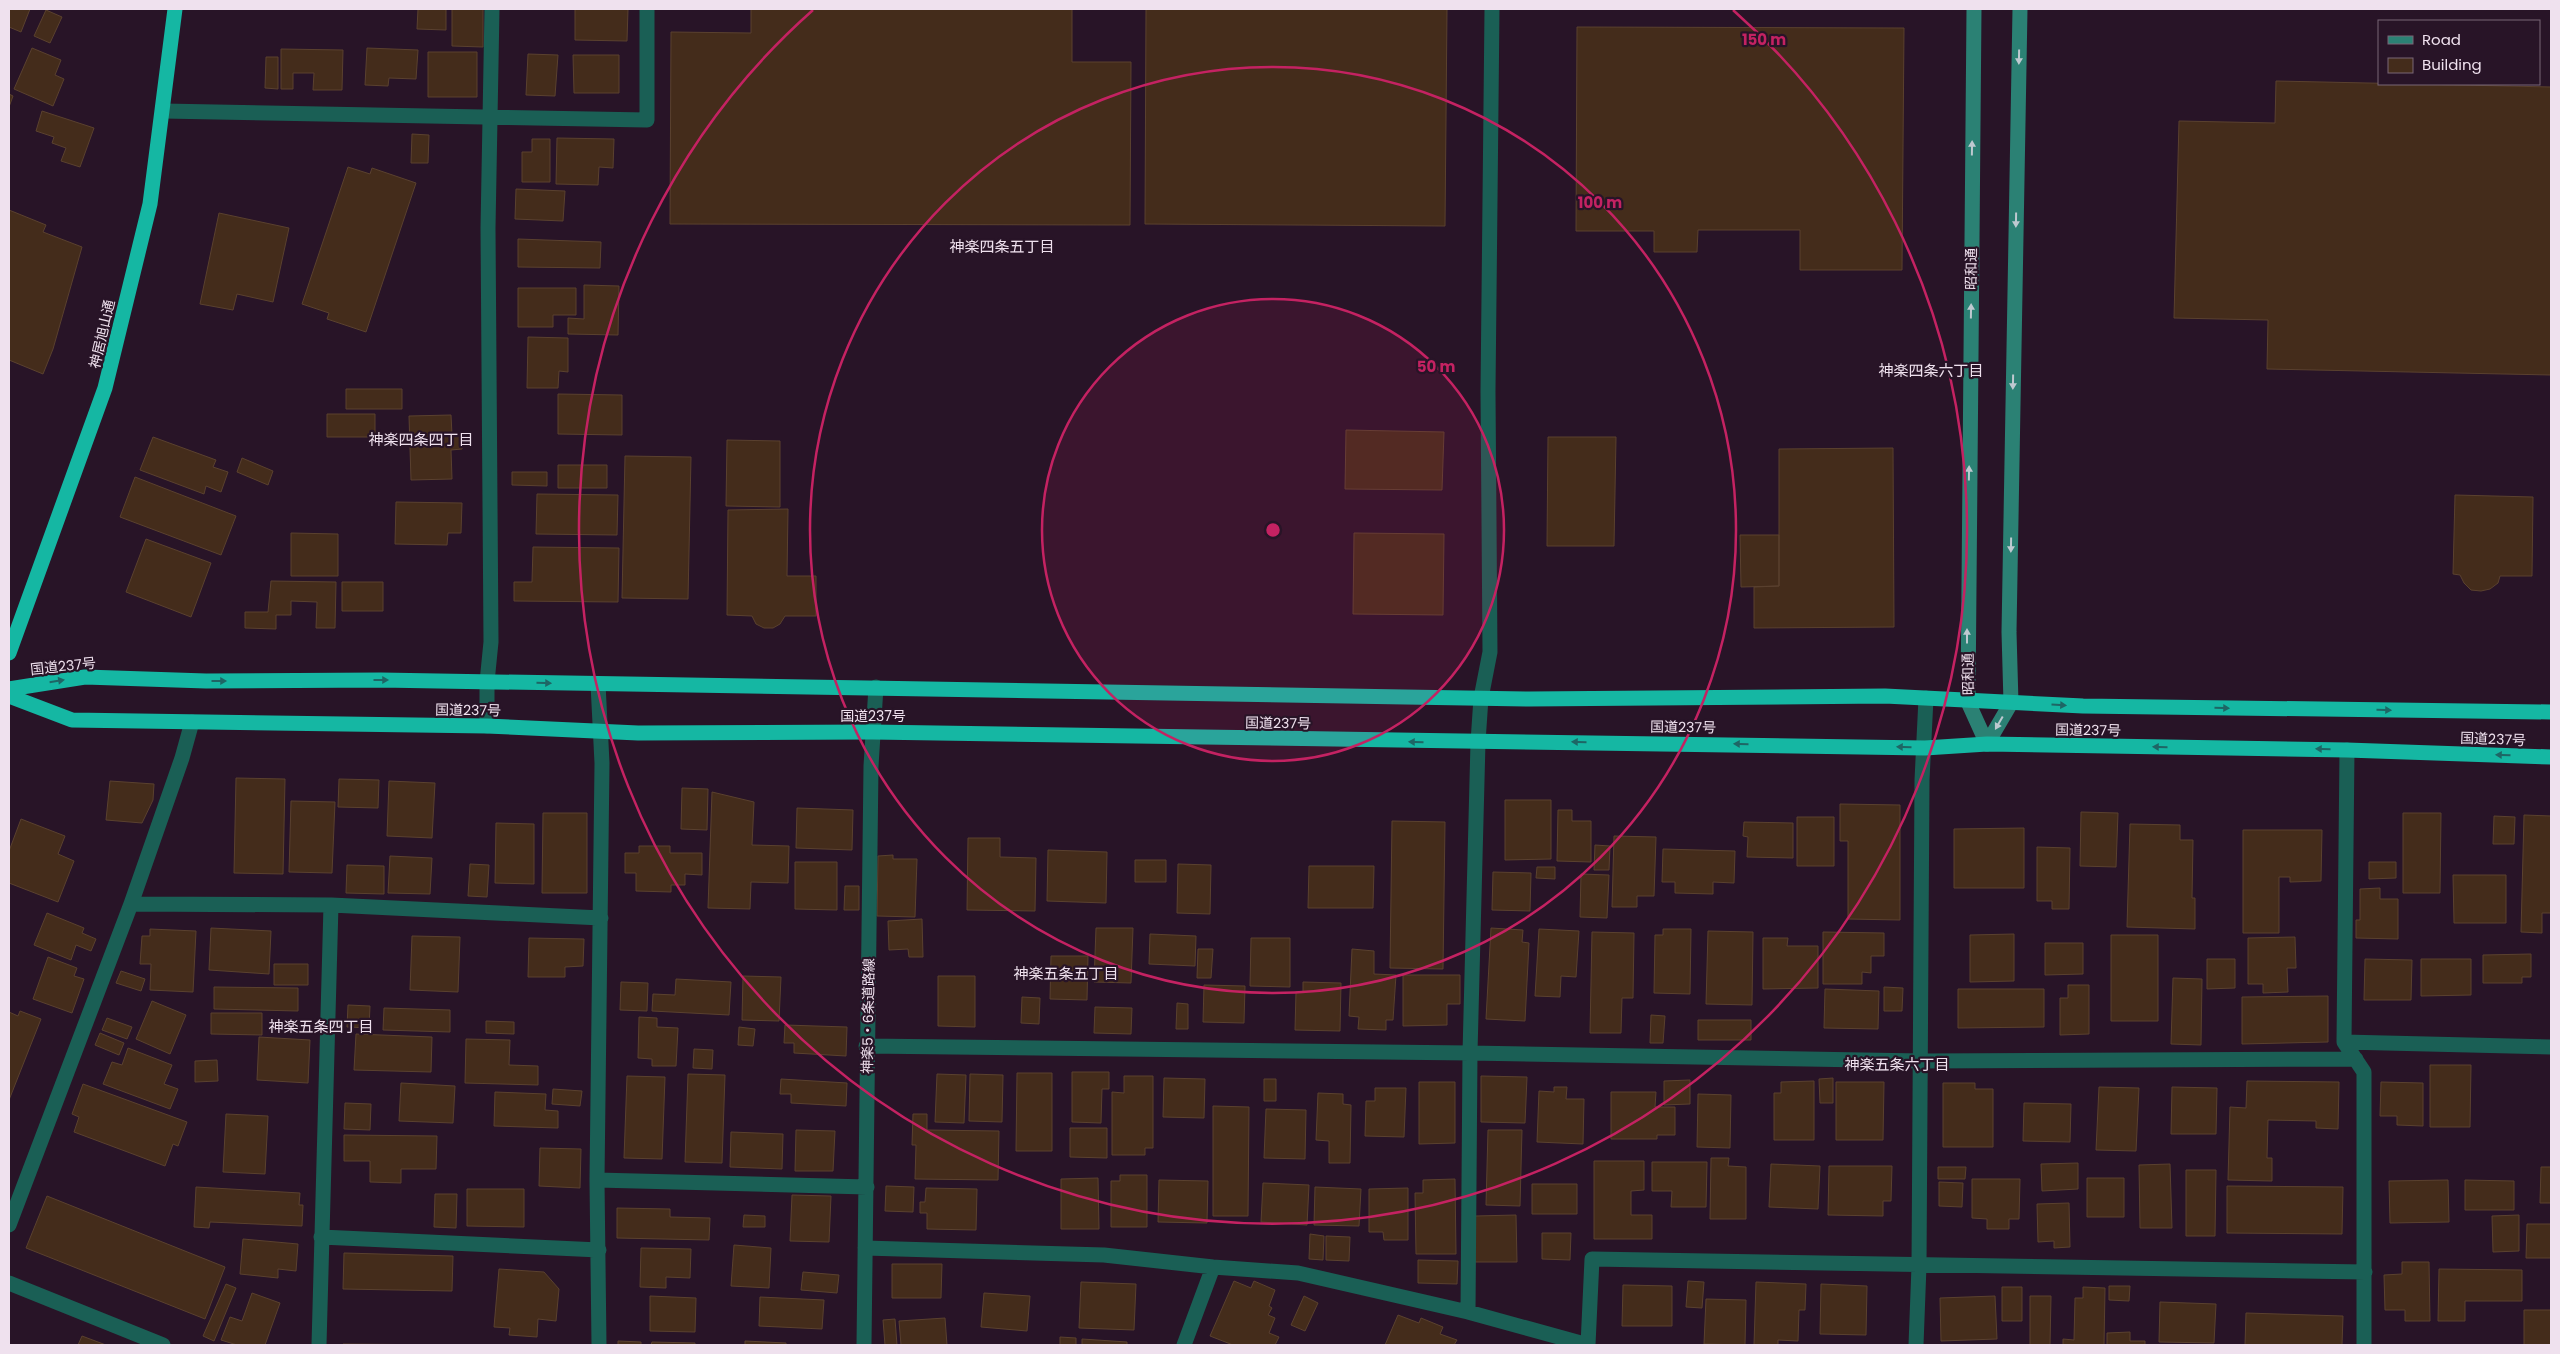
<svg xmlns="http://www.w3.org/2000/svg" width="2560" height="1354" font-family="Poppins,'Noto Sans JP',sans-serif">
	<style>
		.building { fill: #442c1b; stroke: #5a412f }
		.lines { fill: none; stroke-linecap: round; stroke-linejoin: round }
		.street { stroke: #1a5f55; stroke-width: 15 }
		.secondary { stroke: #2b8174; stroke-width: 15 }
		.highway { stroke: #15b7a3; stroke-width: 15 }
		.oneway { fill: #bec9d0 }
		.oneway2 { fill: #1e6665 }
		.ring { fill: none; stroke: #c42262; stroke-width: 2.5 }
		.labels { text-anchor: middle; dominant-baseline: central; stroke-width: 4.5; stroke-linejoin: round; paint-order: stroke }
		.street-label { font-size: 14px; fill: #efe1ee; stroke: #281427 }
		.neighbourhood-label { font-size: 15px; fill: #efe1ee; stroke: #281427 }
		.centre { fill: #c42262; stroke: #281427; stroke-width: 2.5 }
		.ring-label { font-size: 15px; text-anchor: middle; font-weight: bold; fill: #c42262; stroke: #281427; stroke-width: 4.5; stroke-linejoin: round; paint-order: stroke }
	</style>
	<rect width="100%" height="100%" fill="#281427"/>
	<path class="building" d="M9 9H30L21 32 9 27Z
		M418 9H446V30L417 29Z
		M452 9H483V47L452 46Z
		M575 9H628L627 41 575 40Z
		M751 9H1072V62H1131L1130 225 670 224 671 32 751 33Z
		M1146 9H1447L1445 226 1145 224Z
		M46 10 62 17 50 43 34 36Z
		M1577 27 1904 28 1902 270H1800V230H1698L1697 252H1654V231H1576Z
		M32 48 61 60 55 75 64 79 53 106 14 89Z
		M367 48 418 50 416 79 389 78 388 86 365 85Z
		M281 49 343 50 342 90H313L314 73H293V89H281Z
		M428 52H477V97H428Z
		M528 54 558 55 555 96 526 95Z
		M573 55H619V93H574Z
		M266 57H278V89L265 88Z
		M2276 81 2551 87V375L2267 369 2268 320 2174 318 2179 121 2275 123Z
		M9 94 13 96 9 107Z
		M42 111 94 128 80 167 61 161 66 148 52 143 54 137 36 131Z
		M412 134 429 135 428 163H411Z
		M557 138 614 139 613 168 599 167 598 185 556 184Z
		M532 139H550V182H522V152H532Z
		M348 167 370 174 372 168 416 183 366 332 327 319 329 313 302 304Z
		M516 189 565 191 563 221 515 219Z
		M9 210 46 225 43 232 82 247 53 349 43 374 9 360Z
		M219 213 289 228 273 302 237 294 233 310 200 304Z
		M518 239 601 242 600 268 518 267Z
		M584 285 619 286 618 335 568 334V318L584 319Z
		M518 288H576V315H553V327H518Z
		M528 337 568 338V372L559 371 558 388H527Z
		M346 389H402V409H346Z
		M558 394 622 395V435L558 434Z
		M327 414H375V437H327Z
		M451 415 452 435H462V449L451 450 452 479 411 480 409 416Z
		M1346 430 1444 432 1442 490 1345 489Z
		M153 437 216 460 213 467 228 472 221 492 206 486 204 494 140 470Z
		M1548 437H1616L1614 546H1547Z
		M727 440 780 441V507L726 506Z
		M1893 448 1894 627 1754 628V587L1779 586V449Z
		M625 456 691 457 688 599 622 598Z
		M242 458 273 471 268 485 237 472Z
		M558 465H607V488H558Z
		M512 472H547V486L512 485Z
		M135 477 236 516 221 555 120 517Z
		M537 494 618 495 617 535 536 534Z
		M2455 495 2533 497 2532 576H2500L2498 583 2490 589 2481 591 2471 590 2464 583 2460 575 2453 574Z
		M396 502 462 503 461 533H448L447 545 395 544Z
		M788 509 787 576H816V616H785L780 624 773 628H764L756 624 752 616 727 615 728 510Z
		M291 533 338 534V576H291Z
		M1354 533 1444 534 1443 615 1353 614Z
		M1740 535H1779V586L1741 587Z
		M146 539 211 563 191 617 126 592Z
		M533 547 619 548 618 602 514 601V582H532Z
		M271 581 336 582 335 628H316L317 602 291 601V615H276V629L245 628V612H268Z
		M342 582H383V611H342Z
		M236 778 285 779 283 874 234 873Z
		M339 779 379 780 378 808 338 807Z
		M110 781 154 784 153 800 142 823 106 820Z
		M389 781 435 783 432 838 387 836Z
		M682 788 708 789 707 830 681 829Z
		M712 792 754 802 752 845 789 846 788 883 751 882 750 909 708 908Z
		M1505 800H1551V859L1505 860Z
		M291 801 335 802 332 873 289 872Z
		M1840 804 1900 805V920L1848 919V841H1840Z
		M797 808 853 810 852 850 796 848Z
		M1558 810H1572V821H1591V862L1557 861Z
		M2081 812 2118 813 2116 867 2080 866Z
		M543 813H587V893H542Z
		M2403 813H2441L2440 893H2403Z
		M2524 815 2551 816V913H2542V933L2521 932Z
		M2494 816 2515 817 2514 844H2493Z
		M1797 817H1834V866H1797Z
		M21 819 65 836 58 854 74 861 58 902 9 883V851Z
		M1392 821 1445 822 1443 969 1390 968Z
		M1744 822 1793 823V858L1747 857 1748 837 1743 836Z
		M496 823 534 824V884L495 883Z
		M2130 824 2180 825V840H2193L2192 898H2195V929L2127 927Z
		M2024 828V888H1954V829Z
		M2243 830H2322L2321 881 2290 882V877H2279V933H2243Z
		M1614 836 1656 837 1654 896H1637V907H1612Z
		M968 838H1000V857L1036 858 1035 911 967 910Z
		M1595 845 1610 846 1609 870H1594Z
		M639 846H670V853H702V875L685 874V885H671V892L636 891V873H625V853H639Z
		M2037 847 2070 848 2069 909H2052V901H2037Z
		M1663 849 1735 851 1734 883 1713 882V894L1675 893V882H1662Z
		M1048 850 1107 852 1106 903 1047 901Z
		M893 855V859H917L915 917 877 916 878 856Z
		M390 856 432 858 430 894 388 893Z
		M1135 860H1166V882H1135Z
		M795 862H837V910L795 909Z
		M2369 862H2396V878L2369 879Z
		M470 864 489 865 487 897 468 896Z
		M1178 864 1211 865 1210 914 1177 913Z
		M347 865 384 866V894L346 893Z
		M1309 866H1374L1373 908H1308Z
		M1537 867H1555V879L1536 878Z
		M1493 872 1531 873 1530 911 1492 910Z
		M1581 874 1609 875 1607 918 1580 917Z
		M2453 875H2506V923H2454Z
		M845 886H859V910H844Z
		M2380 888V899H2398V939L2356 938V920H2360V889Z
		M47 913 84 928 82 933 96 939 91 951 76 945 71 960 34 945Z
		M922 919 923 957H909L908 949 889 950 888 921Z
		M211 928 271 931 269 974 209 970Z
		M1096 928H1133L1131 983 1094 982Z
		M1491 928 1523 930 1522 942 1529 943 1525 1021 1486 1019Z
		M150 929 196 931 193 992 150 990 151 964H140L142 936H150Z
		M1539 929 1579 931 1576 977 1561 976 1560 997 1535 996Z
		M1663 929H1691L1690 994 1654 993 1655 935H1663Z
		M1708 931 1753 932 1752 1005 1706 1004Z
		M1592 932 1634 933 1633 998H1622L1621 1033H1590Z
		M1823 932 1884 933V956H1871V973L1862 972V984H1823Z
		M1150 934 1196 936 1195 966 1149 964Z
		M2014 934V981L1970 982V935Z
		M2111 935H2158V1021H2111Z
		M412 936 460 937 458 992 410 990Z
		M2295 937 2296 968H2287L2288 992 2263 993V984H2248V938Z
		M529 938 584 939 583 966 565 967V977H528Z
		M1251 938H1290V987L1250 986Z
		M1763 938H1788L1787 946H1818V988L1763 989Z
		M2045 943H2083V974L2045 975Z
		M1198 949H1213L1211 978H1197Z
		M1352 949 1374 951V974L1396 975 1393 1020H1386V1030L1358 1029 1359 1017 1349 1016Z
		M2531 954V977H2522V983H2483V955Z
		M1051 956H1088L1087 1000 1050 999Z
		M48 957 77 968 74 976 84 979 72 1013 33 999Z
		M2207 959H2235V988L2207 989Z
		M2365 959 2412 960 2411 1000H2364Z
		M2421 959H2471V995L2421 996Z
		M274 964H308V985H274Z
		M121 971 145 979 141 991 116 983Z
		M1403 975H1460V1004H1447V1025L1403 1026Z
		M743 976 781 977 779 1021 742 1020Z
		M938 976H975V1027L938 1026Z
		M2173 978 2202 979 2201 1045 2171 1044Z
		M676 979 731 982 729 1015 652 1011 653 994 675 995Z
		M621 982 648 983 647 1011 620 1010Z
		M1303 982 1341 983 1340 1031 1295 1030 1296 992H1303Z
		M1204 985 1245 986 1244 1023 1203 1022Z
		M2068 985H2089V1034L2060 1035V998H2068Z
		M214 987 298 988V1011L214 1009Z
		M1884 987 1903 988 1902 1011H1884Z
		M1825 989 1879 991 1878 1029 1824 1028Z
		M1958 989H2044V1027L1958 1028Z
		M2328 996V1042L2242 1044V997Z
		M1022 997 1040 998 1039 1024 1021 1023Z
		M152 1001 186 1015 170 1054 136 1039Z
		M1177 1003 1188 1004V1029H1176Z
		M348 1005 370 1006 369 1028 347 1027Z
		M1095 1007 1132 1008 1131 1034 1094 1033Z
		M384 1008 450 1010V1032L383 1030Z
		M20 1011 41 1019 9 1100V1012L18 1016Z
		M211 1013H262V1035L211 1034Z
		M1651 1015 1665 1016 1663 1043H1650Z
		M639 1017 657 1018V1027L678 1028 676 1066H652V1059L638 1058Z
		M107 1018 132 1027 127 1039 102 1030Z
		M1698 1020H1751V1040H1698Z
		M486 1021 514 1022V1034L486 1033Z
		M785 1025 847 1027 846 1056 794 1053V1043H784Z
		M739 1027 755 1029 753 1046 738 1045Z
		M100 1033 124 1043 119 1055 95 1045Z
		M356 1034 432 1037 431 1072 354 1070Z
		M259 1037 310 1040 308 1083 257 1080Z
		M466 1039 510 1040 509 1065 538 1066V1085L465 1083Z
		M128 1048 172 1065 164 1084 178 1089 170 1109 103 1084 112 1062 122 1065Z
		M694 1049 713 1050 712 1069 693 1068Z
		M217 1060 218 1081 195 1082V1061Z
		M2430 1065H2471L2470 1127H2430Z
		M1072 1072H1109V1089H1102L1101 1123 1072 1122Z
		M1017 1073H1052V1151H1016Z
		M688 1074 725 1075 722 1163 685 1162Z
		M937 1074 966 1075 964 1123 935 1122Z
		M970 1074 1003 1075 1002 1122 969 1121Z
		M627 1076 665 1077 662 1159 624 1158Z
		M1124 1076H1153V1148H1145V1155H1112V1092L1124 1093Z
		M1481 1076 1527 1077 1525 1123 1481 1122Z
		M1164 1078 1205 1079 1204 1118 1163 1117Z
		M1833 1078V1103H1820L1819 1079Z
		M781 1079 847 1083 846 1106 791 1103V1094H780Z
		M1264 1079H1276V1101H1264Z
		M1690 1080V1104L1664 1105V1081Z
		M1814 1081V1140H1774V1093H1781V1082Z
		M2247 1081 2339 1082 2338 1129 2316 1128V1121L2268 1120 2267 1158H2272V1181L2228 1180 2230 1107 2246 1108Z
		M1419 1082H1455V1143L1419 1144Z
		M1836 1082H1884L1883 1140H1836Z
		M2381 1082 2423 1083V1126L2397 1125V1116H2380Z
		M401 1083 455 1086 453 1123 399 1121Z
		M1943 1083H1975V1089H1993V1147H1943Z
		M83 1084 187 1122 178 1146 173 1144 165 1166 74 1132 79 1117 72 1114Z
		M1554 1087H1567L1566 1099H1584L1583 1144 1537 1142 1539 1091 1554 1092Z
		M2099 1087 2139 1088 2136 1151 2096 1150Z
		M2172 1087 2217 1088 2216 1134H2171Z
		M1375 1088H1406L1404 1137 1365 1136 1366 1101H1375Z
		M553 1089 582 1091 580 1106 552 1104Z
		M495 1092 546 1094 545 1110 558 1111V1128L494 1126Z
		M1611 1092H1656L1655 1107H1675V1135H1657V1139H1611Z
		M1318 1093 1343 1094V1104L1351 1105 1350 1163H1329V1141L1316 1140Z
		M1698 1094 1731 1095 1730 1148 1697 1147Z
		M345 1103 371 1104 370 1130 344 1129Z
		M2024 1103 2071 1104 2070 1142 2023 1141Z
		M1213 1106 1249 1107 1248 1216H1213Z
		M1266 1109 1306 1110 1305 1159 1264 1158Z
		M226 1114 268 1116 265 1174 223 1172Z
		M913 1114H927V1130L999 1131 998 1180 915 1179 916 1145H912Z
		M1070 1128H1107V1158L1070 1157Z
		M796 1130 835 1131 833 1171H795Z
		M1488 1130H1522L1520 1206 1486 1205Z
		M731 1132 783 1134 782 1169 730 1167Z
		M344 1135 437 1136 436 1169H401V1183L370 1182V1161H344Z
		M540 1148 581 1149 580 1188 539 1186Z
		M1711 1158H1729L1728 1166 1746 1167V1219H1710Z
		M1594 1161H1644V1190L1631 1191V1215H1652V1239H1594Z
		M1652 1162H1707L1706 1207H1671L1672 1191H1652Z
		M2078 1163V1189L2042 1191 2041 1164Z
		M1771 1164 1820 1166 1818 1209 1769 1207Z
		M2170 1164 2172 1228H2140L2139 1165Z
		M1829 1166H1892L1891 1201H1883V1216L1828 1215Z
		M1938 1167H1966L1965 1179H1938Z
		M2541 1167H2551V1203H2540Z
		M2186 1170H2216L2215 1236H2186Z
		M1120 1175H1147V1227H1111V1181H1120Z
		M1098 1178 1099 1229H1061V1179Z
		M2087 1178H2124V1217H2087Z
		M1455 1179 1456 1254H1416L1415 1193H1423V1180Z
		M1972 1179H2020L2019 1219H2009V1229H1987V1219L1972 1218Z
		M1159 1180 1208 1181 1207 1223 1158 1222Z
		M2448 1180 2449 1222 2390 1223 2389 1181Z
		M2465 1180 2514 1181V1210H2465Z
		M1939 1182 1963 1183 1962 1207 1939 1206Z
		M1263 1183 1309 1185 1307 1225 1261 1222Z
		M1532 1184H1577V1214H1532Z
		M886 1186 914 1187 913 1212 885 1211Z
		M2227 1186 2343 1187 2342 1234 2227 1233Z
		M196 1187 300 1193 299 1205H303L302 1226 210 1222 209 1228 194 1227Z
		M1315 1187 1361 1189 1359 1226 1314 1225Z
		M926 1188 977 1189 976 1230 927 1229V1213H920V1202H925Z
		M1408 1188V1240H1384L1383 1232H1369V1189Z
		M467 1189H524V1227L467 1226Z
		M435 1194H457L456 1228 434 1227Z
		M792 1195 831 1196 829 1242 790 1241Z
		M47 1196 225 1267 205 1319 26 1248Z
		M2069 1203 2070 1247 2054 1248V1241L2038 1242 2037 1204Z
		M617 1208 670 1209V1217L710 1218 709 1240 617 1238Z
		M744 1215 765 1216V1227H743Z
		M1516 1215 1517 1262H1475V1216Z
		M2519 1215V1251L2493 1252 2492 1216Z
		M2527 1224H2551V1258H2526Z
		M1542 1233H1571L1570 1260 1542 1259Z
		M1310 1234 1324 1236 1323 1260 1309 1259Z
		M1326 1236 1350 1237 1349 1261 1326 1260Z
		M243 1239 298 1244 296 1271 278 1269V1278L240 1274Z
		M734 1245 771 1248 769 1288 731 1286Z
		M641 1248 691 1249 690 1278 666 1277V1288L640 1287Z
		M344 1253 453 1256 452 1291 343 1289Z
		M1418 1260 1458 1261 1457 1284 1418 1283Z
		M2402 1262H2429L2430 1321H2405V1310H2385L2384 1275 2402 1274Z
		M892 1264H942L941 1298H892Z
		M499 1269 544 1272 559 1289 556 1321 538 1319 537 1337 509 1335 510 1328 494 1327Z
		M2439 1269 2522 1270V1301H2465V1321H2438Z
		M803 1272 839 1275 837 1293 801 1290Z
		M1234 1281 1251 1288 1254 1281 1275 1290 1269 1306 1272 1308 1268 1315 1275 1318 1269 1333 1279 1337 1275 1345H1233L1210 1336Z
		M1688 1281 1704 1282 1702 1308 1686 1307Z
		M1081 1282 1136 1284 1134 1330 1079 1328Z
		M1756 1282 1806 1284 1805 1310H1799L1798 1341 1778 1340V1345H1754Z
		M226 1284 236 1288 214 1341 203 1336Z
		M1821 1284 1867 1286 1866 1335 1820 1334Z
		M1623 1285 1672 1286V1326H1622Z
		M2109 1286H2130L2129 1301 2109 1300Z
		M2002 1287H2022V1321H2002Z
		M2083 1287 2105 1288 2104 1345H2063V1339L2074 1340 2075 1298H2083Z
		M252 1293 280 1303 265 1345H237L221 1340 230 1317 242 1321Z
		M984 1293 1030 1296 1027 1331 981 1327Z
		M650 1296 696 1298 695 1332 650 1331Z
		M1304 1296 1318 1303 1305 1331 1291 1325Z
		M1995 1296 1997 1339 1941 1341 1940 1298Z
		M2030 1296H2051L2050 1345H2030Z
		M760 1297 824 1300 822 1329 759 1326Z
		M1706 1299 1746 1300 1745 1345 1704 1344Z
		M2160 1302 2216 1304 2214 1343 2159 1342Z
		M2524 1310H2551V1345H2524Z
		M2246 1313 2343 1316 2342 1345H2245Z
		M1398 1315 1419 1323 1421 1318 1443 1327 1440 1334 1457 1340 1454 1345H1385Z
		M945 1318 947 1345H901L899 1321Z
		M895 1319 897 1345H885L883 1320Z
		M2130 1332V1341H2145V1345H2107V1333Z
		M82 1336 106 1345H78Z
		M1060 1337 1076 1338V1345H1060Z
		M1082 1339 1127 1342V1345H1082Z
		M618 1341 641 1342V1345H618Z
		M745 1341 786 1343V1345H745Z
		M652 1342 695 1343V1345H651Z
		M343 1344 452 1345H343Z"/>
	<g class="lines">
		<path class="street" d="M163 111 647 120V9
			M598 684 602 763 597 1180 599 1345
			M487 726V682L491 642 488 228 492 9
			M2347 750 2344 1042 2364 1072V1345
			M131 904 331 905 601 918
			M2344 1042 2551 1047
			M866 1046 1470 1053 1921 1061 2356 1059
			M597 1180 867 1187
			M9 1225 131 904 182 758 192 722
			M321 1237 599 1250
			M865 1248 1104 1255 1213 1267 1298 1273 1468 1312 1588 1345
			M9 1283 163 1345
			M1468 1312 1470 1053 1478 742 1481 698 1490 652 1488 392 1492 9
			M319 1345 331 905
			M864 1345 871 766 876 687
			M1184 1345 1213 1267
			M1588 1345 1592 1259 2365 1272
			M1916 1345 1919 1266 1922 780 1926 698"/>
		<path class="secondary" d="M1974 9 1968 702 1987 744
			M1987 744 2011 703 2009 632 2020 9"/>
		<path class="highway" d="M9 653 105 388 150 204 175 9
			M9 689 85 677 206 681 381 680 1529 699 1885 696 2083 706 2551 712
			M9 696 72 720 487 726 638 733 872 732 1925 748 1987 744 2347 750 2551 757"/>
	</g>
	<defs><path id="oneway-solid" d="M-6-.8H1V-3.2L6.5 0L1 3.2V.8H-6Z" transform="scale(1.25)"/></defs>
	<g class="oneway">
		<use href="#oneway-solid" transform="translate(2019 57) rotate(91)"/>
		<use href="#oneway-solid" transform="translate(1972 148) rotate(-89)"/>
		<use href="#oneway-solid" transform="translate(2016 220) rotate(91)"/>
		<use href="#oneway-solid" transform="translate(1971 311) rotate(-89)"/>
		<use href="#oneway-solid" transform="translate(2013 382) rotate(91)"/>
		<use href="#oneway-solid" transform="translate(1969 473) rotate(-89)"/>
		<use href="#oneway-solid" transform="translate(2011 545) rotate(91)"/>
		<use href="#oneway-solid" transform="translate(1967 636) rotate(-90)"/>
		<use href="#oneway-solid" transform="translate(1999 723) rotate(120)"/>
	</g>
	<g class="oneway2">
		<use href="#oneway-solid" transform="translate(381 680)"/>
		<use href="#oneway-solid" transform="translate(57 681) rotate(-9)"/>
		<use href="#oneway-solid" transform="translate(219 681)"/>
		<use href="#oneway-solid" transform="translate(544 683) rotate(1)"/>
		<use href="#oneway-solid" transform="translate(2059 705) rotate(3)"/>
		<use href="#oneway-solid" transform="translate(2222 708) rotate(1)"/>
		<use href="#oneway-solid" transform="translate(2384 710) rotate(1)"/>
		<use href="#oneway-solid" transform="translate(1416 742) rotate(-179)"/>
		<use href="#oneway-solid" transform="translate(1579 742) rotate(-179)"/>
		<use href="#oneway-solid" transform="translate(1741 744) rotate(-179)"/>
		<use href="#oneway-solid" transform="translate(1904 747) rotate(-178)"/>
		<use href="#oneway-solid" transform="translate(2160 747) rotate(-179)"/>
		<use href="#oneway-solid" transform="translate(2323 749) rotate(-179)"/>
		<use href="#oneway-solid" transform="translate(2503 755) rotate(-178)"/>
	</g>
	<circle cx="1273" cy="530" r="231" fill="#c42262" fill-opacity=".12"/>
	<g class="ring">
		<circle cx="1273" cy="530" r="231"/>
		<circle cx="1273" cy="530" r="463"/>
		<path d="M1733 10A694 694 0 1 1 813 10"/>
	</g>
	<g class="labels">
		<g class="street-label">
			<text transform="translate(1971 269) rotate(-89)">昭和通</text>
			<text transform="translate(102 334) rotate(-77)">神居旭山通</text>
			<text transform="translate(63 666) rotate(-6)">国道237号</text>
			<text transform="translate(1968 674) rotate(-91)">昭和通</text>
			<text transform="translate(468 710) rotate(1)">国道237号</text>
			<text x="873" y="716">国道237号</text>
			<text transform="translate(1278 723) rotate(1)">国道237号</text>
			<text transform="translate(1683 727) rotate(1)">国道237号</text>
			<text transform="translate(2088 730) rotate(1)">国道237号</text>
			<text transform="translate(2493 739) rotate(2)">国道237号</text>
			<text transform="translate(868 1016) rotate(-89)">神楽5・6条道路線</text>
		</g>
		<g class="neighbourhood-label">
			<text x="1002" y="246">神楽四条五丁目</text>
			<text x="1931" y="370">神楽四条六丁目</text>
			<text x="421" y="439">神楽四条四丁目</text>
			<text x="1066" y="973">神楽五条五丁目</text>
			<text x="321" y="1026">神楽五条四丁目</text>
			<text x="1897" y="1064">神楽五条六丁目</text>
		</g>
	</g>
	<circle cx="1273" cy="530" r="8" class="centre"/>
	<g class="ring-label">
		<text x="1764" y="45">150 m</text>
		<text x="1600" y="208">100 m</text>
		<text x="1436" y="372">50 m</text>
	</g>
	<rect width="2560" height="1354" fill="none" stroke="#efe1ee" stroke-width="20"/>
	<rect x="2378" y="20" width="162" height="65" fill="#281427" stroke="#786677"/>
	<rect x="2388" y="36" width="25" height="8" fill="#2b8174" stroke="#786677"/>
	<text x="2422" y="45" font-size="15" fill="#efe1ee">Road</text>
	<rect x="2388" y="58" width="25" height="15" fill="#442c1b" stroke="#786677"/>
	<text x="2422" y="70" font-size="15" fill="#efe1ee">Building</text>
</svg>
